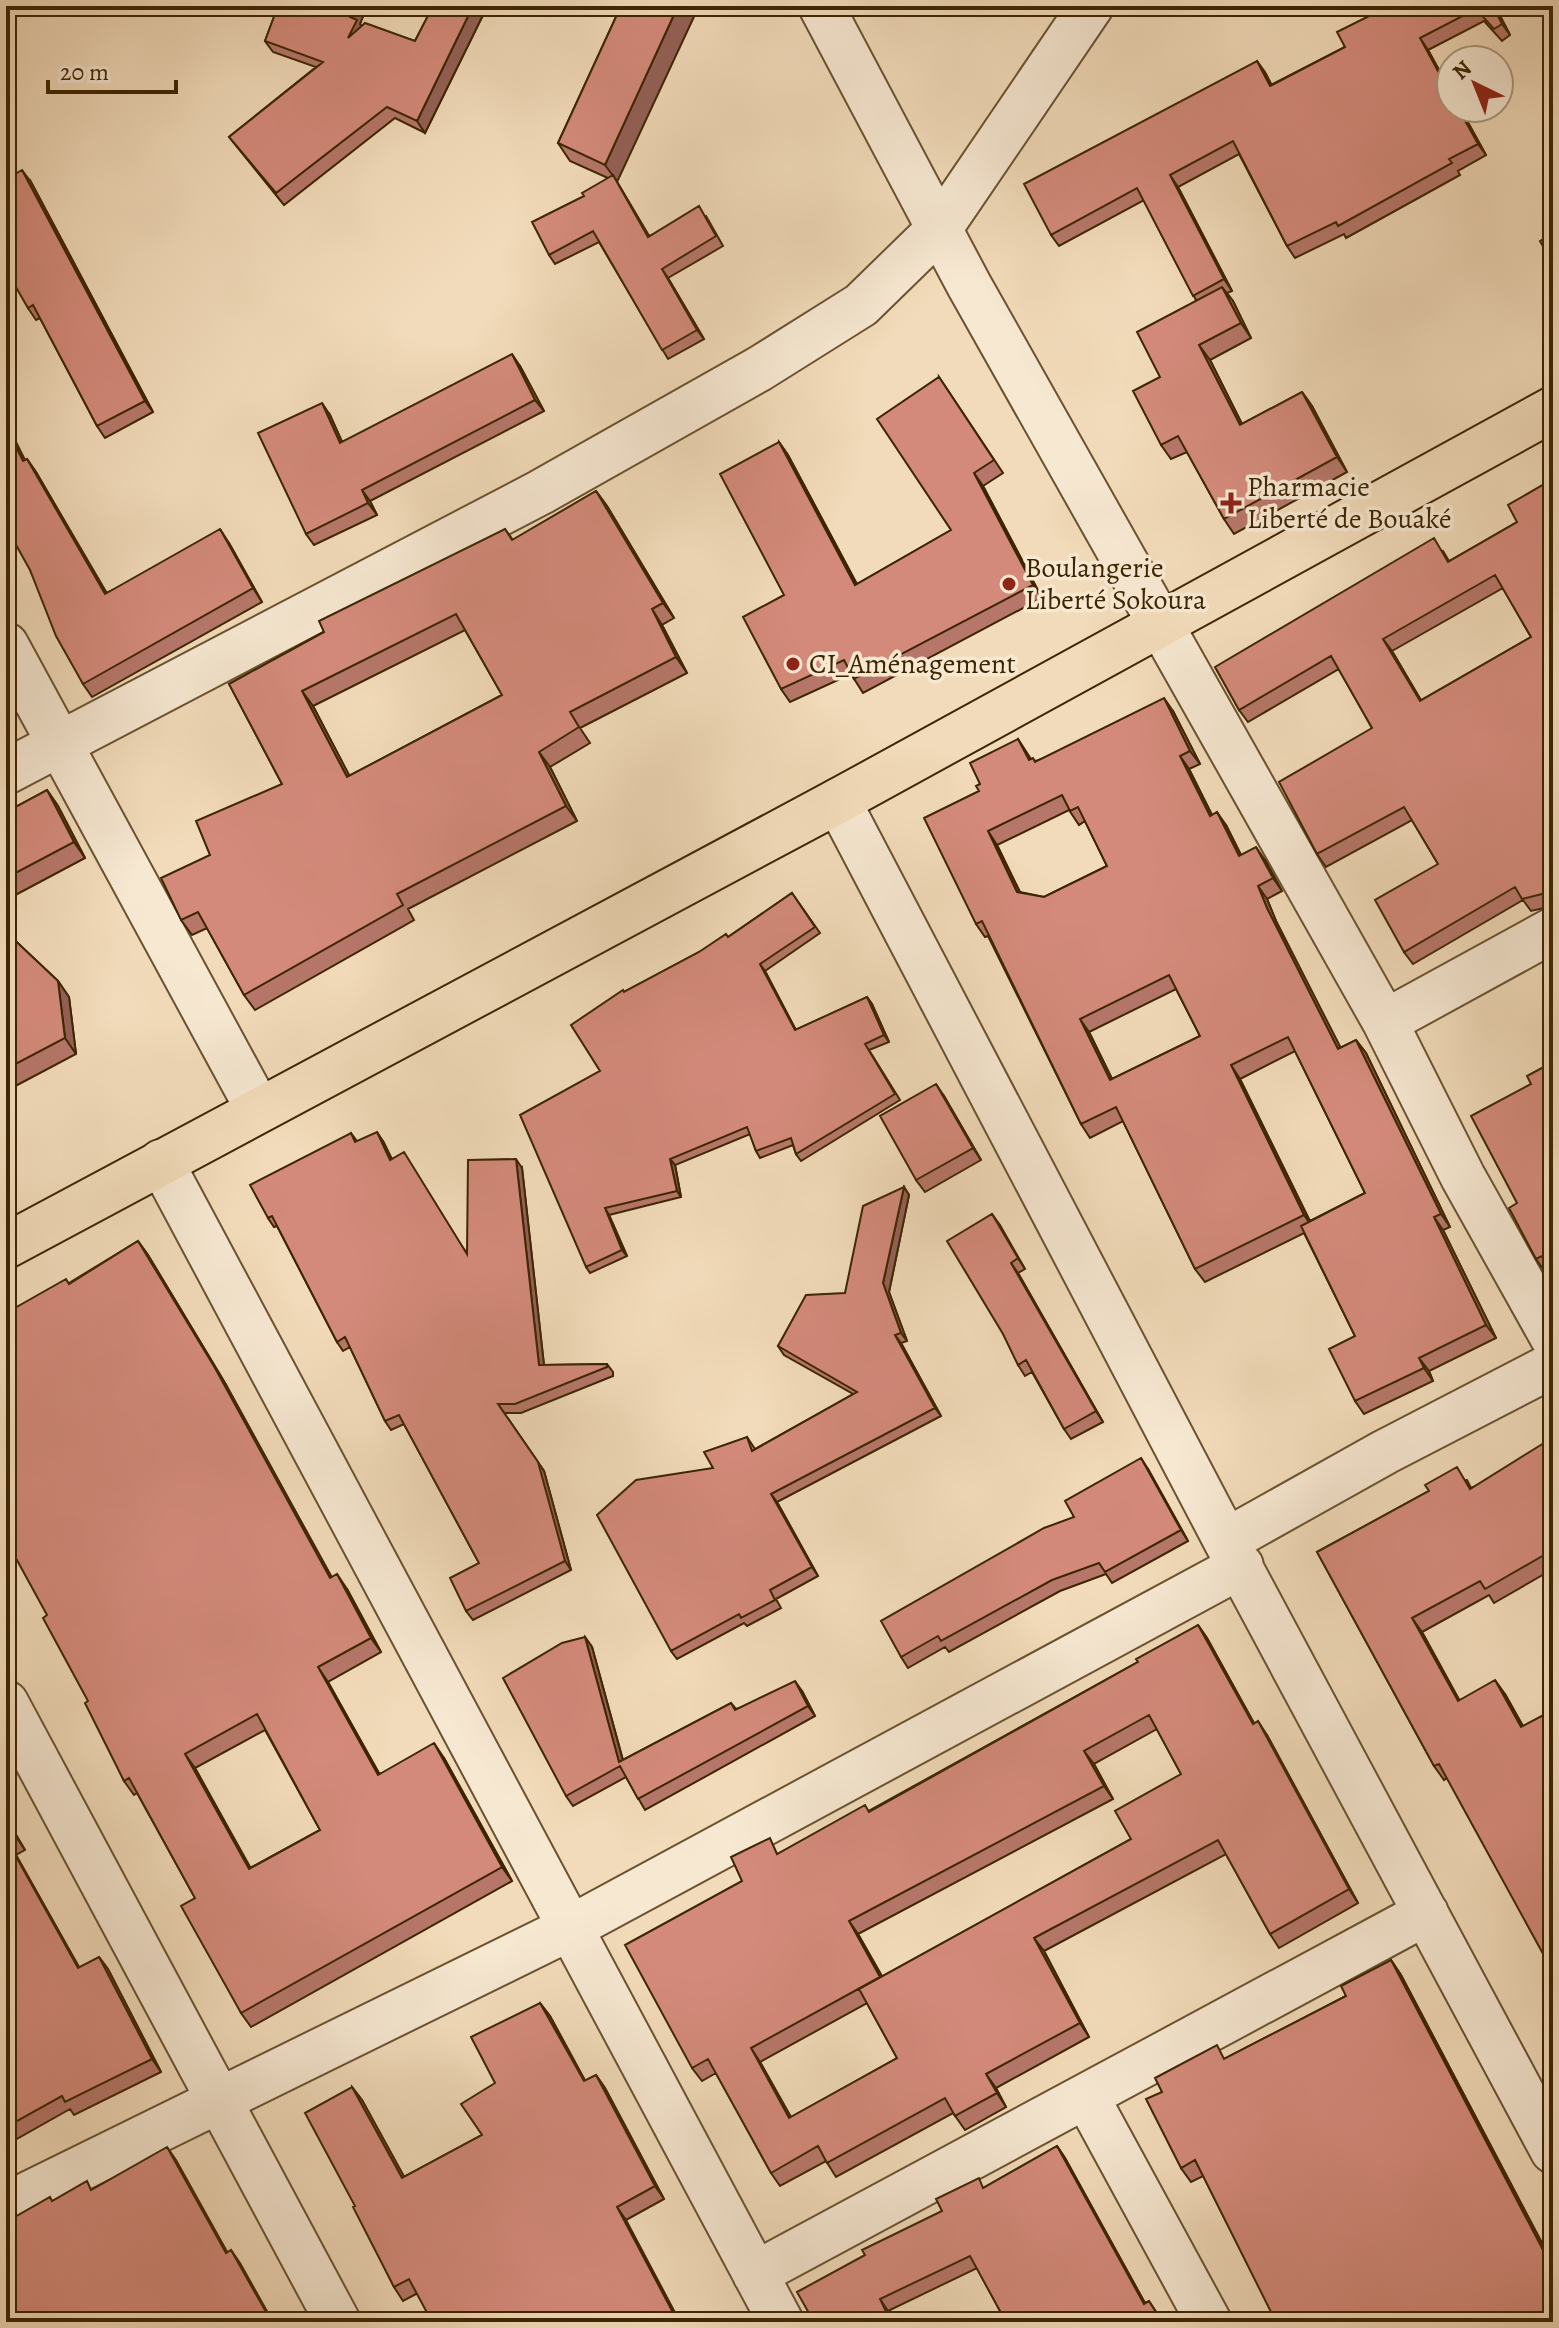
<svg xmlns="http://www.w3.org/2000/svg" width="1559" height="2328" font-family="Alegreya,serif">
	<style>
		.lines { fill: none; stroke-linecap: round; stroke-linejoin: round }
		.minor-casing { stroke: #6a5230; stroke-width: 48 }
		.major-casing { stroke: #3d2502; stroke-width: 48 }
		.minor { stroke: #f7e8d2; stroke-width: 44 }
		.major { stroke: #f2dbba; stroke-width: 44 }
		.wall { fill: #b6776a; stroke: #3d2502; stroke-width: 2; fill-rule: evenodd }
		.shaded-wall { fill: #946156; stroke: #3d2502; stroke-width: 2 }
		.building { fill: #d48a7b; stroke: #3d2502; stroke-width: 2; fill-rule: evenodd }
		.poi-dot { fill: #8f2418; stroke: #f7e8d2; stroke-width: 3 }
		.labels { text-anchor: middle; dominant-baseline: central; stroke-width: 7; stroke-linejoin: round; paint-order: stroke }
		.poi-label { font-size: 28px; fill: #3d2502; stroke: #f7e8d2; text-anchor: start }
	</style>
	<rect width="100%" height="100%" fill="#f2dbba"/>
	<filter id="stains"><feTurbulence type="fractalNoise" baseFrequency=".0025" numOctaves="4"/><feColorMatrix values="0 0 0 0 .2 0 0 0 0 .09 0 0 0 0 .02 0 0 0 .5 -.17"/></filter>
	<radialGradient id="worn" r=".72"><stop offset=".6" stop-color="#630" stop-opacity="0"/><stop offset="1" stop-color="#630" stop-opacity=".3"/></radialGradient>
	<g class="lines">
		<g class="minor-casing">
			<path id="minor" d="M821 6 969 285 1385 1022 1463 1177 1553 1338
				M6 645 258 1109
				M6 772 541 492 759 369 861 305 940 228 1091 6
				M838 801 1226 1541 1553 2151
				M1385 1022 1553 930
				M161 1162 781 2322
				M1226 1541 1385 1452 1553 1365
				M6 1703 338 2322
				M1086 2096 1209 2322
				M6 2205 570 1928 1241 1566
				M755 2274 1426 1913"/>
		</g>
		<g class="major-casing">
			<path id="major" d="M6 1246 838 801 1553 409"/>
		</g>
		<use href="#minor" class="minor"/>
		<use href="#major" class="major"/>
	</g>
	<path class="wall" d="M156 6H179L175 15Z
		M278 6H367L360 24 361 26 415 41 433 6H476L483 15 425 133 395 118 284 205 229 137 316 67 273 52 265 41Z
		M621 6 617 182 649 236 706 216 723 246 668 278 704 339 668 359 599 242 555 264 549 255 584 196 608 178 570 161 558 143Z
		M1389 6H1495L1510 35 1502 41 1484 21 1428 50 1486 155 1458 171 1460 175 1346 238 1344 234 1295 258 1287 246 1239 154 1178 187 1232 291 1227 293 1233 301 1251 338 1210 360 1242 424 1302 392 1312 406 1347 472 1234 534 1224 519 1187 452 1171 459 1161 445 1160 377 1196 300 1144 200 1059 246 1051 235 1257 61 1271 85 1345 47Z
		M31 182 153 412 105 438 97 426 40 318 36 320 28 308Z
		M520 366 544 411 370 501 377 515 314 545 306 534 330 415 342 442Z
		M939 377 1003 473 983 486 1042 598 863 693 851 674 790 702 781 689 784 595 779 442 788 455 857 584 951 530Z
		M27 459 36 472 106 593 229 543 262 602 92 697 83 684 30 570 25 460Z
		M1553 479V906L1531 911 1523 900 1413 964 1404 952 1438 864 1412 820 1326 867 1317 854 1372 728 1339 669 1248 722 1239 710 1443 551 1449 561 1517 522ZM1503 588 1531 637 1421 700 1392 651Z
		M596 491 607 506 674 618 662 625 687 673 580 728 590 743 550 767 577 821 408 909 414 920 255 1010 244 995 207 928 192 935 181 920 210 855 282 784 229 684 324 632 505 529 513 540ZM465 630 502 695 349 776 313 706Z
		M1173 711 1200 764 1189 769 1212 815 1226 825 1241 855 1265 860 1282 891 1267 899 1276 921 1340 1048 1356 1040 1366 1053 1450 1227 1443 1230 1496 1338 1429 1371 1433 1381 1364 1414 1355 1401V1336L1304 1233 1205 1282 1195 1269 1123 1121 1090 1138 1081 1124 988 936 985 937 976 924 979 791 980 784 1018 739 1031 759 1036 761ZM1069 810 1079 825 1085 821 1107 866 1044 897 1020 892 997 845ZM1176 989 1200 1036 1112 1079 1089 1032ZM1295 1051 1365 1193 1310 1221 1240 1079Z
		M47 790 58 806 85 858 6 900V812Z
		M792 893 820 933 765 971 796 1030 867 997 872 1004 889 1042 869 1050 900 1100 801 1161 796 1154 793 1145 760 1158 756 1151 750 1134 675 1165 681 1197 609 1215 627 1256 590 1273 586 1267 600 1071 624 992 728 937Z
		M6 932 58 981 69 997 76 1054 6 1091Z
		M1531 1084 1549 1270 1545 1272 1536 1259 1517 1203Z
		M944 1096 981 1160 925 1192 916 1180Z
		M351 1133 357 1141H383L392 1159 467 1253 522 1168 544 1365 607 1364 613 1372V1376L521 1413H504L544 1471 571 1570 473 1620 466 1611 479 1563 404 1424 391 1430 385 1421 350 1347 343 1351 337 1342 277 1226 274 1227 268 1218Z
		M904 1187 909 1195 889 1292 907 1341 901 1343 941 1416 777 1502 818 1576 776 1599 781 1608 747 1626 744 1623 677 1659 671 1651 713 1468 747 1437 755 1449 853 1394 784 1355 778 1346 845 1293Z
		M992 1214 1025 1269 1018 1273 1103 1422 1071 1439 1064 1429 1032 1372 1025 1376 1018 1365Z
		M138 1241 148 1255 225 1383 331 1577 347 1589 381 1652 328 1682 379 1774 444 1758 512 1881 251 2027 241 2013 195 1898 137 1793 134 1795 124 1781 88 1701 69 1283ZM265 1730 320 1830 250 1868 195 1768Z
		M1553 1455V1569L1494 1603 1489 1595 1422 1632 1459 1700 1505 1694 1523 1726 1444 1780 1434 1766 1317 1552 1429 1491 1467 1480 1471 1488Z
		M1148 1469 1188 1541 1112 1583 1106 1574 1060 1591 949 1652 945 1647 908 1668 901 1657 1074 1517Z
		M1198 1625 1207 1638 1254 1723 1267 1735 1358 1903 1279 1948 1270 1934 1226 1854 1044 1951 1089 2037 996 2088 1006 2107 965 2130 953 2113 836 2177 826 2161 780 2186 771 2173 716 2073 702 2081 692 2068 742 1881 1138 1662ZM1157 1729 1181 1774 1131 1839 882 1977 858 1934 1113 1799 1094 1764ZM867 2003 897 2058 791 2117 760 2062Z
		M585 1637 592 1647 623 1760 731 1703 736 1709 802 1691 815 1716 645 1810 626 1777 573 1806 566 1796Z
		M6 1818 25 1850 16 1855 79 1968 99 1957 108 1969 161 2072 74 2115 70 2109 6 2145Z
		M1391 1960 1401 1975 1553 2264V2322L1203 2176 1191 2182 1181 2168 1226 2058 1346 1996Z
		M540 2003 550 2016 585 2081 596 2075 605 2088 664 2199 626 2220 416 2294 403 2301 394 2287 355 2206 352 2087 362 2100 404 2177 482 2135 495 2083Z
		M1057 2146 1065 2158 1145 2303 1149 2301 1163 2322H1006L977 2268 888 2311 814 2322 865 2255Z"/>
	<path class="shaded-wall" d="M169 6H179L175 15Z
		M354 6H367L360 24 365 31 348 38 350 17Z
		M473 6H476L483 15 425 133 417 121Z
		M678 6H699L617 182 655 246 616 180 605 165Z
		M1493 6H1495L1510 35 1502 24Z
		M1420 38 1428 50 1451 92V95Z
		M1257 61 1265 72 1278 97 1270 86Z
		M1458 108H1460L1486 155 1478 144Z
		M22 170 31 182 153 412 145 401Z
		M1170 175 1178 187 1232 291 1224 279Z
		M662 269 668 278 704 339 697 330Z
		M1222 287 1233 301 1251 338 1241 323Z
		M1199 345 1210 360 1250 440 1240 425Z
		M512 354 520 366 544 411 535 400Z
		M1302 392 1312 406 1347 472 1337 457Z
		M322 403 330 415 348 455 340 443Z
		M6 422 32 474 23 461 6 427Z
		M779 442 788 455 864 598 855 585Z
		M27 459 36 472 115 607 105 594Z
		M974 473 983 486 1042 598 1033 585Z
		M362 490 370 501 377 515 368 503Z
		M596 491 607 506 674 618 663 603Z
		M220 529 229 543 262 602 253 588Z
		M652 609 662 625 687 673 676 657Z
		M1383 639 1392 651 1428 713 1420 701Z
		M302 691 313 706 358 792 347 777Z
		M1164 698 1173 711 1200 764 1190 751Z
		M539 752 550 767 577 821 566 806Z
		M1180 756 1189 769 1219 829 1210 816Z
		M47 790 58 806 85 858 74 842Z
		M1217 812 1226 825 1248 869 1239 856Z
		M988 831 997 845 1026 905 1017 892Z
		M1256 847 1265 860 1282 891 1273 878Z
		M1258 886 1267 899 1276 921 1348 1062 1338 1049 1267 908Z
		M760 964 765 971 799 1037 795 1030Z
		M58 981 69 997 76 1054 65 1038Z
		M867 997 872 1004 889 1042 884 1035Z
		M1080 1019 1089 1032 1119 1093 1110 1080Z
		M1356 1040 1366 1053 1450 1227 1441 1214Z
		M1231 1065 1240 1079 1313 1228 1304 1215Z
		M936 1084 944 1096 981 1160 973 1148Z
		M377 1132 383 1141 396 1169 390 1160Z
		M516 1159 522 1168 545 1374 539 1365Z
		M670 1159 675 1165 681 1197 677 1191Z
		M904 1187 909 1195 889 1292 907 1341 901 1333 883 1283Z
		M605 1208 609 1215 627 1256 622 1250Z
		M992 1214 1000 1225 1025 1269 1018 1258Z
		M1434 1217 1443 1230 1496 1338 1486 1325Z
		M138 1241 148 1255 225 1383 340 1592 330 1578Z
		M1011 1263 1018 1273 1103 1422 1096 1411Z
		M895 1335 901 1343 941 1416 935 1408Z
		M1419 1358 1429 1371 1433 1381 1424 1368Z
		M498 1404 544 1471 571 1570 565 1561Z
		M1141 1458 1148 1469 1188 1541 1181 1530Z
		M771 1494 777 1502 818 1576 812 1567Z
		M337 1574 347 1589 381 1652 371 1638Z
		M1412 1618 1422 1632 1467 1714 1458 1701Z
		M1198 1625 1207 1638 1262 1738 1253 1724Z
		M585 1637 592 1647 626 1772 619 1762Z
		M318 1667 328 1682 388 1789 378 1775Z
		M1495 1680 1505 1694 1531 1741 1521 1727Z
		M795 1681 802 1691 815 1716 808 1706Z
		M1258 1721 1267 1735 1358 1903 1349 1889Z
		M434 1743 444 1758 512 1881 502 1867Z
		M1084 1751 1094 1764 1113 1799 1104 1786Z
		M185 1754 195 1768 259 1883 249 1869Z
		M6 1818 25 1850 16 1837 6 1821Z
		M8 1842 16 1855 87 1981 78 1968Z
		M849 1921 858 1934 890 1990 880 1977Z
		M1034 1938 1044 1951 1089 2037 1080 2023Z
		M99 1957 108 1969 161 2072 152 2059Z
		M1391 1960 1401 1975 1553 2264V2269Z
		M540 2003 550 2016 593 2095 584 2081Z
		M751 2048 760 2062 799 2132 789 2118Z
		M986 2074 996 2088 1006 2107 997 2093Z
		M596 2075 605 2088 664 2199 655 2186Z
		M352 2087 362 2100 412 2191 402 2178Z
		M1057 2146 1065 2158 1152 2316 1144 2304Z
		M167 2147 176 2160 235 2266 226 2253Z
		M617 2207 626 2220 680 2322H678Z
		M231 2250 240 2263 273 2322H272Z
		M880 2299 888 2311 894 2322H891Z"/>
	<path class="building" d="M278 6H354L350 17 357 20 348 38 365 23 415 41 433 6H473L417 121 387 107 276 193 229 137 323 62 265 41Z
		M621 6H678L605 165 558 143Z
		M1389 6H1493L1502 24 1494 29 1476 9 1420 38 1451 95V108H1458L1478 144 1449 159 1452 163 1338 226 1336 222 1287 246 1233 141 1170 175 1224 279 1193 296 1137 188 1051 235 1024 184 1257 61 1270 86 1345 47 1337 32Z
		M22 170 145 401 97 426 33 305 28 308 6 270V179Z
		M613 175 648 237 699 206 716 236 662 269 697 330 662 350 593 231 549 255 532 222 584 196 582 193Z
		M1553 233V264L1540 241Z
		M1222 287 1241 323 1199 345 1240 425 1302 392 1337 457 1224 519 1178 436 1161 445 1133 391 1160 377 1137 332Z
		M512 354 535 400 362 490 368 503 306 534 258 433 322 403 340 443Z
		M939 377 994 460 974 473 1033 585 854 679 844 660 781 689 743 617 784 595 720 474 779 442 855 585 951 530 877 419Z
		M6 427 23 461 27 459 105 594 220 529 253 588 83 684 56 636 30 570 6 527Z
		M1553 479V889L1546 893 1522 899 1515 887 1404 952 1375 900 1438 864 1404 807 1317 854 1279 782 1372 728 1331 656 1239 710 1215 667 1434 538 1448 562 1517 522 1508 505ZM1495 575 1531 637 1420 701 1383 639Z
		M596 491 663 603 652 609 676 657 570 712 579 727 539 752 566 806 397 894 403 905 244 995 198 912 181 920 161 878 210 855 196 821 282 784 229 684 324 632 319 621 505 529 512 540ZM456 614 502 695 347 777 302 691Z
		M1164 698 1190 751 1180 756 1210 816 1217 812 1239 856 1256 847 1273 878 1258 886 1267 908 1338 1049 1356 1040 1441 1214 1434 1217 1486 1325 1419 1358 1424 1368 1355 1401 1329 1349 1355 1336 1301 1226 1365 1193 1288 1037 1231 1065 1304 1215 1195 1269 1116 1107 1081 1124 982 921 976 924 924 818 979 791 976 786 980 784 970 763 1018 739 1029 760 1033 758 1035 762ZM1062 795 1070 811 1078 807 1107 866 1044 897 1017 892 988 831ZM1169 975 1200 1036 1110 1080 1080 1019Z
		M47 790 74 842 6 878V812Z
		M792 893 815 927 760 964 795 1030 867 997 884 1035 865 1044 895 1094 796 1154 791 1138 756 1151 747 1127 670 1159 677 1191 605 1208 622 1250 586 1267 520 1115 600 1071 571 1025 623 990 624 992 699 952 726 934 728 937Z
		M6 932 58 981 65 1038 6 1069Z
		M1553 1062V1280L1542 1256 1536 1259 1509 1208 1517 1203 1471 1116 1531 1084 1527 1076Z
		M936 1084 973 1148 916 1180 880 1116Z
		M377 1132 390 1160 404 1152 467 1254 468 1160 516 1159 539 1365 607 1364V1367L515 1404H498L538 1462 565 1561 466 1611 450 1578 479 1563 399 1415 385 1421 345 1337 337 1342 272 1216 268 1218 250 1185 351 1133 355 1142Z
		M904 1187 883 1283 901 1333 895 1335 935 1408 771 1494 812 1567 770 1590 775 1600 741 1618 739 1614 671 1651 597 1515 636 1480 713 1468 704 1452 747 1437 752 1451 857 1392 778 1346 806 1295 845 1293 863 1206Z
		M992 1214 1018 1258 1011 1263 1096 1411 1064 1429 1026 1360 1018 1365 1003 1334 947 1241Z
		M138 1241 215 1368 330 1578 337 1574 371 1638 318 1667 378 1775 434 1743 502 1867 241 2013 181 1906 195 1898 129 1778 124 1781 85 1703 88 1701 43 1618 47 1615 6 1540V1313L66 1279 69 1284ZM257 1714 320 1830 249 1869 185 1754Z
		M1544 1443 1553 1457V1554L1551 1551 1485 1589 1480 1581 1412 1618 1458 1701 1495 1680 1521 1727 1553 1710V1972L1439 1764 1434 1766 1317 1552 1429 1491 1425 1485 1457 1467 1470 1489Z
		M1141 1458 1181 1530 1105 1572 1099 1563 1052 1580 941 1641 938 1636 901 1657 881 1621 1044 1528 1074 1517 1065 1501Z
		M1198 1625 1253 1724 1258 1721 1349 1889 1270 1934 1218 1840 1034 1938 1080 2023 986 2074 997 2093 955 2116 945 2098 827 2163 818 2146 771 2173 708 2059 692 2068 625 1945 742 1881 731 1857 770 1838 777 1854 865 1805 869 1812 1138 1662 1136 1659ZM1149 1715 1181 1774 1115 1811 1131 1839 859 1989 897 2058 789 2118 751 2048 880 1977 849 1921 1104 1786 1084 1751Z
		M585 1637 619 1762 731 1703 735 1710 795 1681 808 1706 638 1799 620 1766 566 1796 503 1678 562 1643Z
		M6 1821 16 1837 8 1842 78 1968 99 1957 152 2059 65 2102 62 2096 6 2127Z
		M1391 1960 1553 2269V2322H1276L1195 2160 1181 2168 1146 2099 1162 2092 1155 2078 1217 2045 1224 2059 1346 1996 1341 1986Z
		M540 2003 584 2081 596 2075 655 2186 617 2207 678 2322H432L409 2279 394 2287 353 2207 355 2206 305 2113 352 2087 402 2178 482 2135 461 2104 495 2083 471 2037Z
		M1057 2146 1144 2304 1149 2301 1162 2322H1006L970 2256 880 2299 891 2322H814L797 2292 865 2255 862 2250 942 2211 936 2199 979 2178 983 2188Z
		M167 2147 226 2253 231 2250 271 2321 279 2317 282 2322H16L6 2305V2222L50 2197 52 2201 87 2181 91 2190Z"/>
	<g class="poi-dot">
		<path d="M1227 491h8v8h8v8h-8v8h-8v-8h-8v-8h8z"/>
		<circle cx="1009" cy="584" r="8"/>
		<circle cx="793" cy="664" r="8"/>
	</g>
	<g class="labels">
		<g class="poi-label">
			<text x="1247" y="487">Pharmacie<tspan x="1247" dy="32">Liberté de Bouaké</tspan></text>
			<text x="1025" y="568">Boulangerie<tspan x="1025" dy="32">Liberté Sokoura</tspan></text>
			<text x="809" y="664">CI_Aménagement</text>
		</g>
	</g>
	<rect width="1559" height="2328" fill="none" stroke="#f2dbba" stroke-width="32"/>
	<rect x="8" y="8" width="1543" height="2312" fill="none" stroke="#3d2502" stroke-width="4"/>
	<rect x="16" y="16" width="1527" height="2296" fill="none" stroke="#3d2502" stroke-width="2"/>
	<g transform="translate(1475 84) rotate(317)"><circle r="38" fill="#f7e8d2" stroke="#ad9a7f" stroke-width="2"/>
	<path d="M0-6L14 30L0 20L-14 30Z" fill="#8f2418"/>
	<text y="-12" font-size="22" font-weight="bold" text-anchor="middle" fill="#3d2502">N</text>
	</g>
	<path d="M48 80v12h128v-12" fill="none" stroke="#3d2502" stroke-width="4"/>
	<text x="60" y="80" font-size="24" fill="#3d2502" stroke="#f7e8d2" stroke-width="6" paint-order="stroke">20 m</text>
	<rect width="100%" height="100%" filter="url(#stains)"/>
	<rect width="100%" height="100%" fill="url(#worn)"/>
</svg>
